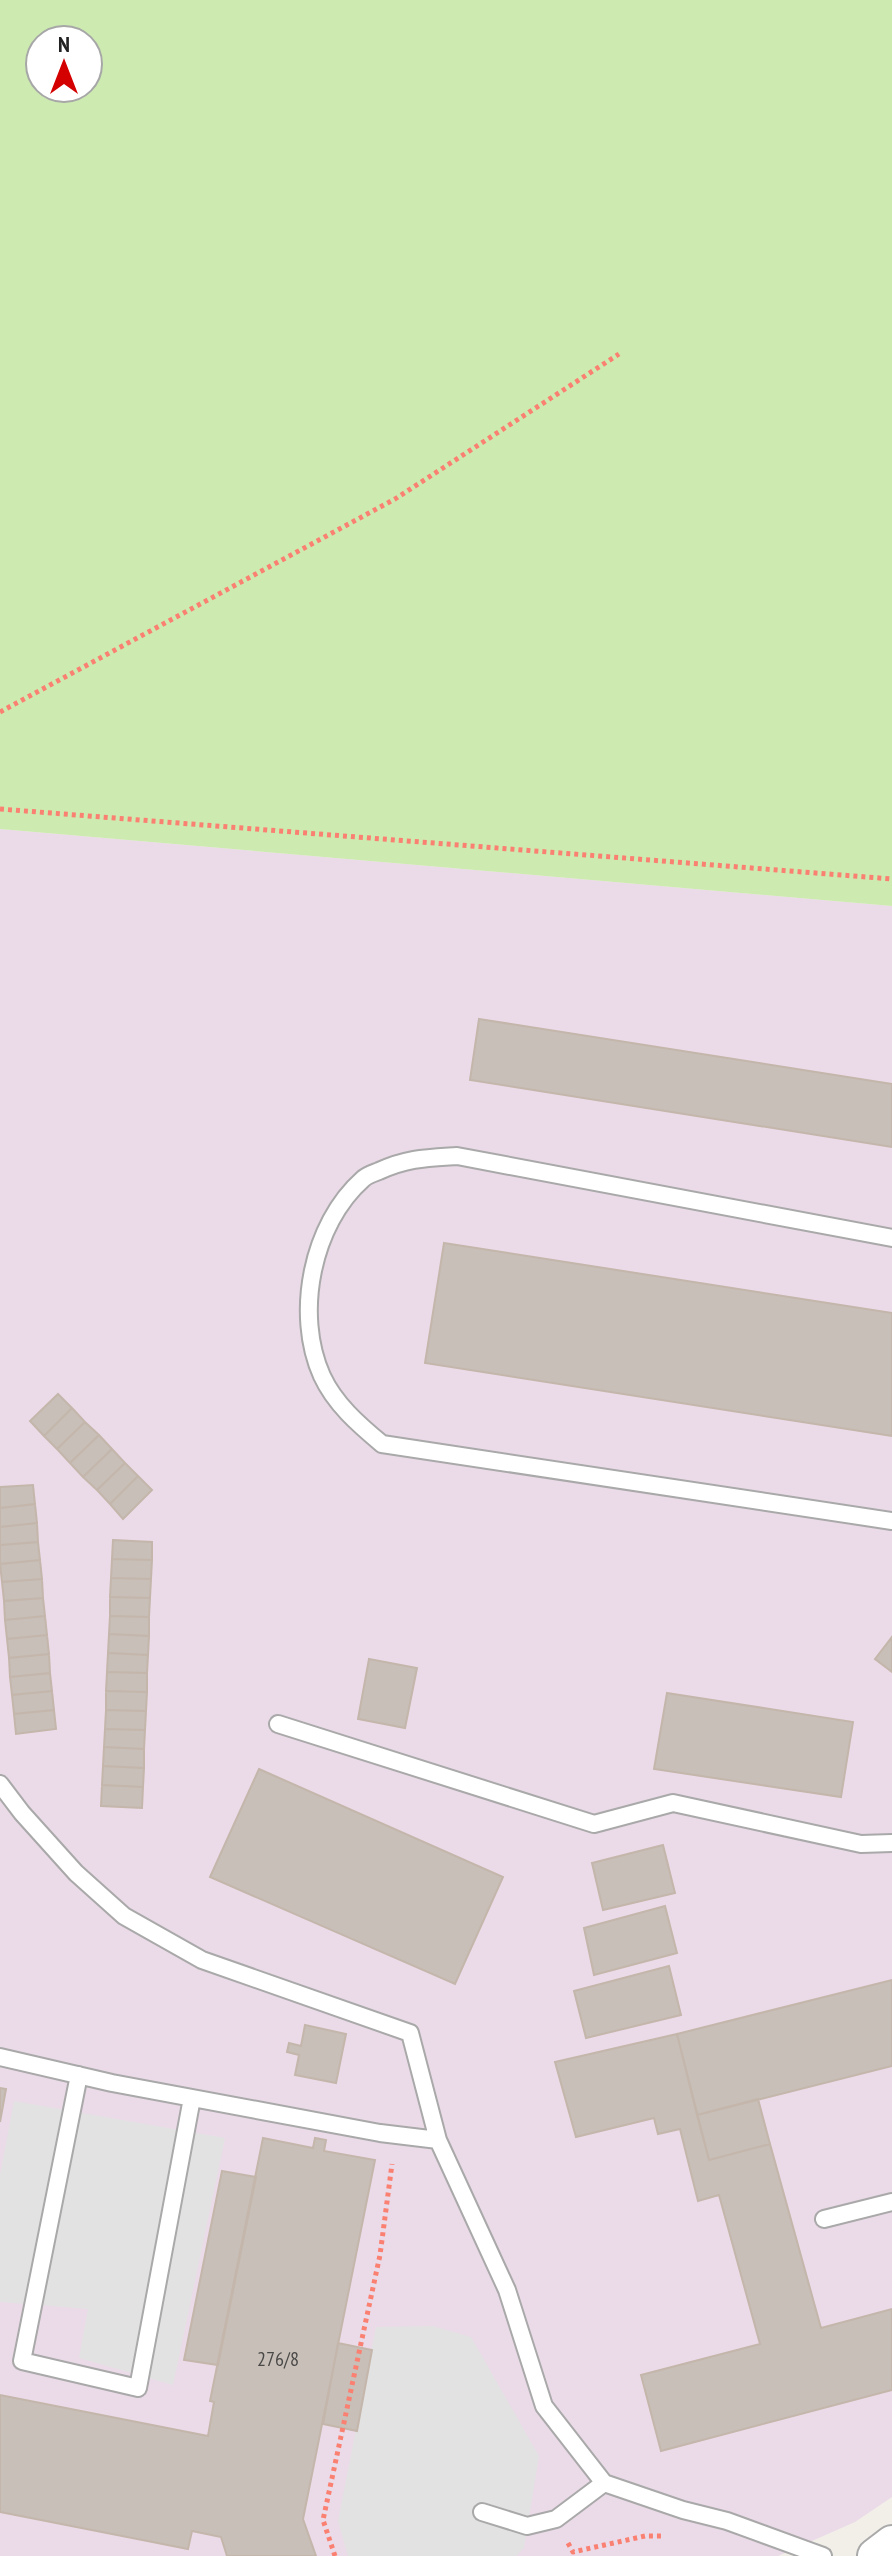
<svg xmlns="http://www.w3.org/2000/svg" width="892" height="2556" font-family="'PT Sans Narrow',sans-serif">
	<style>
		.industrial { fill: #ebdbe8 }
		.grass { fill: #cdebb0; fill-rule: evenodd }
		.parking { fill: #e2e2e2 }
		.building { fill: #c7bfb8; stroke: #c4b6ab; stroke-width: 2 }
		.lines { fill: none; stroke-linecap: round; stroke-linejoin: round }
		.lane-casing { stroke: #a9a9a9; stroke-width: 20 }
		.street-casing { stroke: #a9a9a9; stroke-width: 38 }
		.path { stroke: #fa8072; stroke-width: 5; stroke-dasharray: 4 4; stroke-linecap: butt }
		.lane { stroke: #fff; stroke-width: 16 }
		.street { stroke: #fff; stroke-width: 34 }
		.labels { text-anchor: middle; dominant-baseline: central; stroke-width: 8; stroke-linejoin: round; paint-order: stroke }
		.number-label { font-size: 20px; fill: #4b4948 }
	</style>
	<rect width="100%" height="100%" fill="#f2efe9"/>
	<path class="industrial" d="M0 829 892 906V2497L855 2522 778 2556H0Z"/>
	<path class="grass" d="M0 0H892V906L0 829ZM40 40H88V88H40Z"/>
	<path class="parking" d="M14 2101 225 2138 173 2385 79 2358 88 2309 0 2302V2175Z
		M433 2326 471 2337 539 2456 524 2548 516 2556H348L338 2521 376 2327Z"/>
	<path class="building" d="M479 1019 892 1084V1147L470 1080Z
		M444 1243 892 1313V1436L425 1363Z
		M58 1394 72 1408 44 1436 30 1421Z
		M72 1408 85 1422 57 1449 44 1436Z
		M85 1422 99 1435 70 1463 57 1449Z
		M99 1435 112 1449 83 1477 70 1463Z
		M112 1449 125 1463 97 1490 83 1477Z
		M125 1463 138 1476 110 1504 97 1490Z
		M138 1476 152 1490 123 1519 110 1504Z
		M33 1485 35 1504 0 1508V1487Z
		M35 1504 37 1523 0 1527V1508Z
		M37 1523 38 1542 0 1545V1527Z
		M113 1540 152 1542V1560L112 1559Z
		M38 1542 40 1560 0 1564V1545Z
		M112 1559 152 1560 151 1579 111 1578Z
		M40 1560 42 1579 2 1582 0 1564Z
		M111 1578 151 1579 150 1598 110 1597Z
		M42 1579 43 1598 4 1601 2 1582Z
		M110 1597 150 1598 149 1617 110 1616Z
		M43 1598 45 1616 5 1620 4 1601Z
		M45 1616 47 1635 7 1639 5 1620Z
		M110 1616 149 1617V1636L109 1634Z
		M109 1634 149 1636 148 1655 108 1653Z
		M47 1635 49 1654 9 1658 7 1639Z
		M892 1637V1672L875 1659Z
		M108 1653 148 1655 147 1673 107 1672Z
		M49 1654 50 1673 10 1677 9 1658Z
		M369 1659 417 1668 405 1728 358 1719Z
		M107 1672 147 1673V1692L106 1691Z
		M50 1673 52 1691 12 1695 10 1677Z
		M52 1691 54 1710 14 1714 12 1695Z
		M106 1691 147 1692 146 1711 106 1710Z
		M667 1693 853 1722 841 1797 654 1769Z
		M54 1710 56 1729 16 1734 14 1714Z
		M106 1710 146 1711 145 1730 105 1729Z
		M105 1729 145 1730 144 1749 104 1747Z
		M104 1747 144 1749V1768L103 1766Z
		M103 1766 144 1768 143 1787 102 1785Z
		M259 1769 503 1877 455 1984 210 1877Z
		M102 1785 143 1787 142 1808 101 1806Z
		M663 1845 675 1893 603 1910 592 1863Z
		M665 1906 677 1953 594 1975 584 1928Z
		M669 1966 681 2015 586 2038 574 1991Z
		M892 1980V2066L697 2115 677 2034Z
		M305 2025 346 2034 336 2083 295 2075 299 2055 287 2052 289 2043 301 2046Z
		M677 2034 709 2160 770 2144 821 2328 892 2309V2390L661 2451 641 2375 760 2344 719 2195 698 2201 680 2129 658 2134 654 2118 576 2137 555 2062Z
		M0 2088 6 2089 0 2122Z
		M758 2099 770 2144 709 2160 697 2115Z
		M263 2138 313 2148 315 2138 326 2140 324 2151 375 2160 303 2519 316 2556H227L221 2537 192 2531 188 2549 0 2512V2395L208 2436 214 2402 210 2401Z
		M222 2171 256 2177 218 2365 184 2360Z
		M338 2343 372 2350 357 2431 323 2424Z"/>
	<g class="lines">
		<g class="lane-casing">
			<path id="lane" d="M892 1238 457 1156C426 1158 408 1158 379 1171 374 1173 367 1175 363 1179 312 1224 294 1314 322 1376 335 1404 358 1424 382 1444L892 1521
				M278 1724 594 1824 673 1803 861 1844 892 1843
				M0 1784 22 1813 76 1873 124 1916 202 1960 410 2033 438 2140 507 2290 544 2406 604 2483 683 2510 727 2521 823 2556
				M0 2057 112 2083 380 2133 438 2140
				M79 2075 22 2361 138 2388 192 2098
				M824 2219 892 2202
				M482 2512 527 2526 556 2519 604 2483"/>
		</g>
		<g class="street-casing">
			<path id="street" d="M875 2556 892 2543"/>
		</g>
		<path class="path" d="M0 712 395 499 619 354
			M0 809 892 879
			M568 2543 573 2552 645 2536H663
			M335 2556 323 2520 380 2255 392 2164"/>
		<use href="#lane" class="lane"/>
		<use href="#street" class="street"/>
	</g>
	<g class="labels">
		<g class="number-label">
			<text x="278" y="2359">276/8</text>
		</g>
	</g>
	<g transform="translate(64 64)"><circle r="38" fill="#ffffff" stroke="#a7a7a7" stroke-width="2"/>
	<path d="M0-6L14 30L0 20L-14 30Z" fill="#d40000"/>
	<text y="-12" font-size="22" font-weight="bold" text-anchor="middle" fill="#222222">N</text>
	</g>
</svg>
